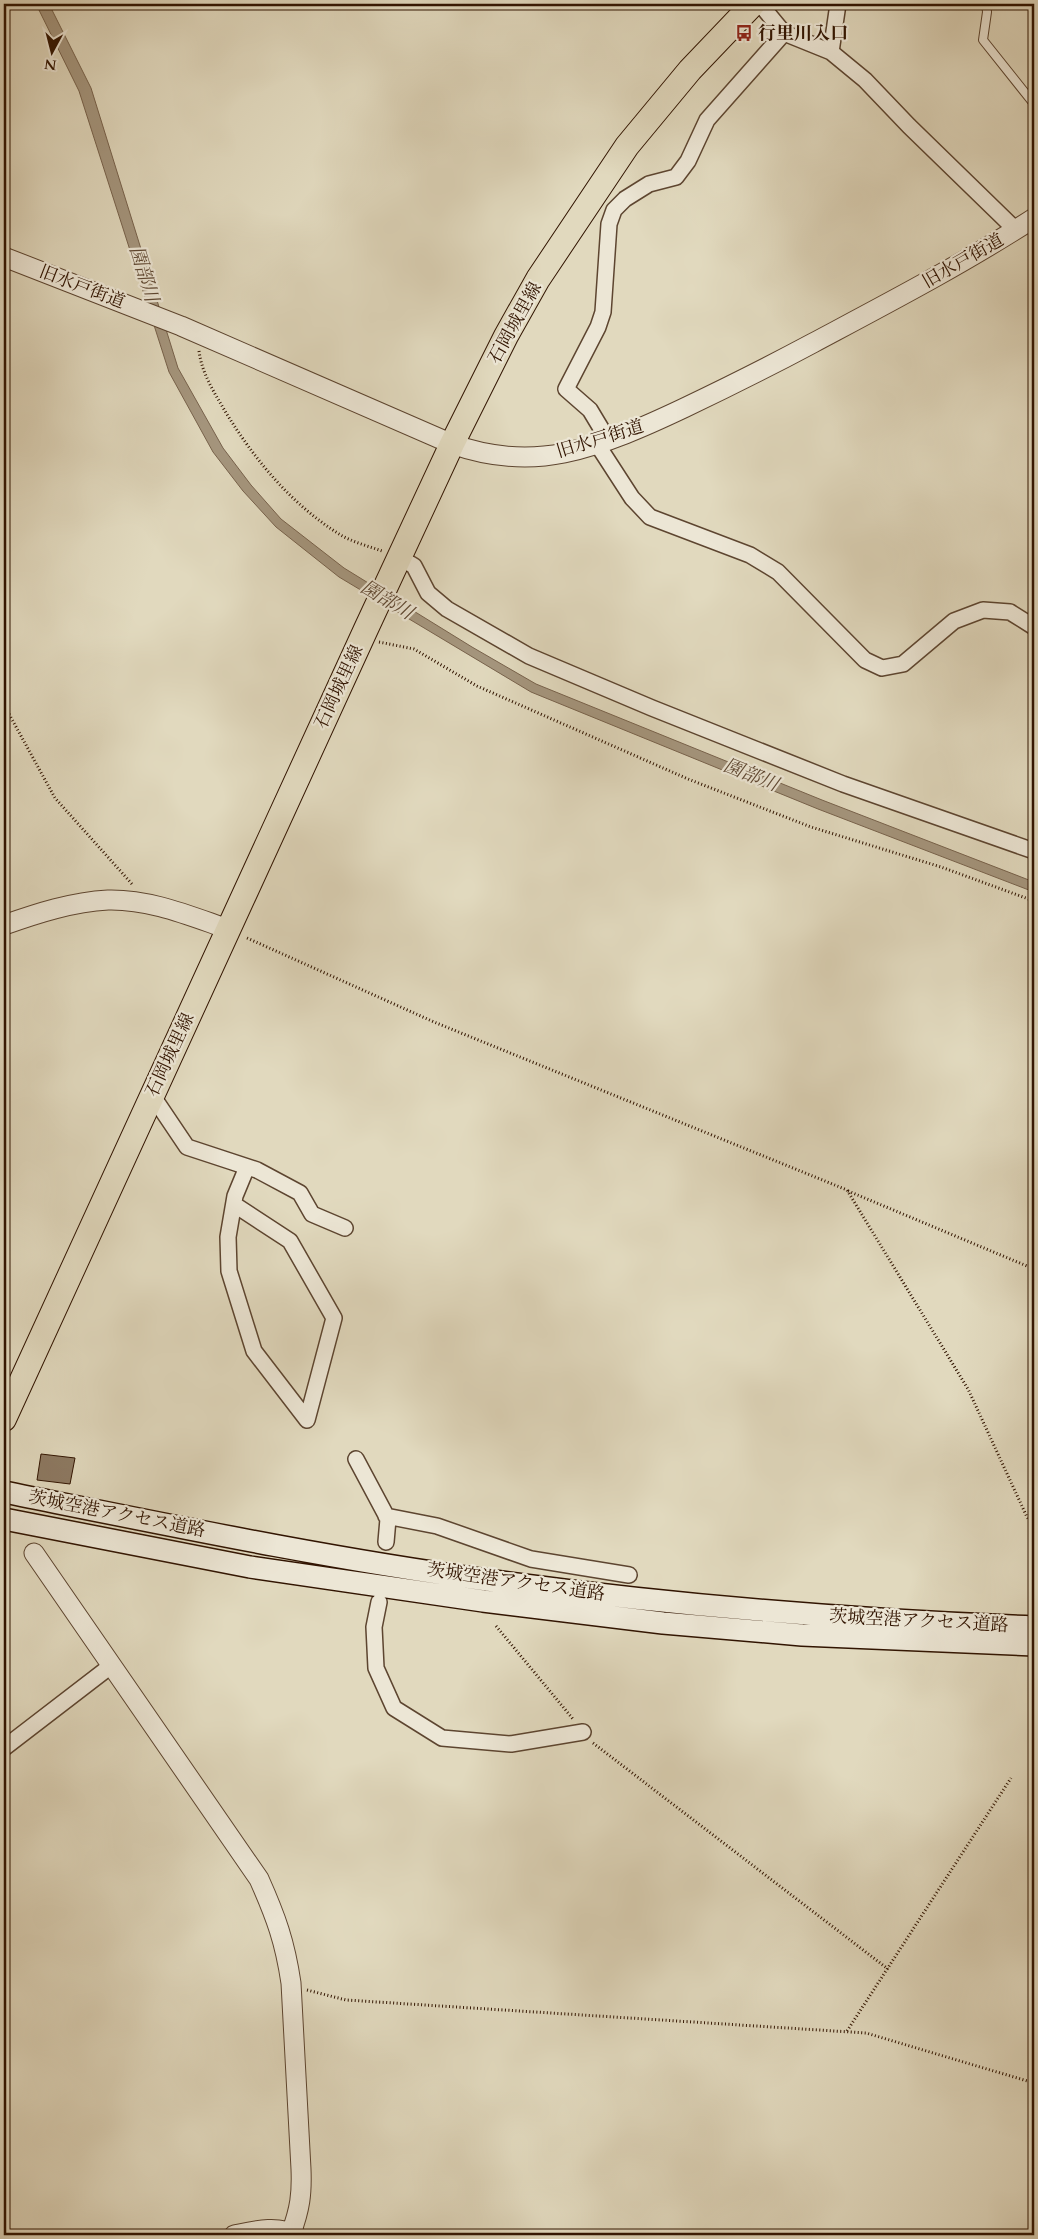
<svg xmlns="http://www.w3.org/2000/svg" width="1038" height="2239" font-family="Cardo,'Noto Serif JP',serif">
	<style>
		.water { fill: #a5967e; stroke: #77624c }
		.building { fill: #8d7a63; stroke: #311401 }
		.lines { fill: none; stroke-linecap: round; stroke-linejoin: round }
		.service-casing { stroke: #5d4530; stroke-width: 10 }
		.minor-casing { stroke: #5d4530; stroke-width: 18 }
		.tertiary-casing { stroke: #5d4530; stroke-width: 21 }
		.secondary-casing { stroke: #311401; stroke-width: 24 }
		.primary-casing { stroke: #311401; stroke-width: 26 }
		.path { stroke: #311401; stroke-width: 3; stroke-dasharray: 1 2.5; stroke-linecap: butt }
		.service { stroke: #ece6d5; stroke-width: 8 }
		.minor { stroke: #ece6d5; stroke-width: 15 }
		.tertiary { stroke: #ece6d5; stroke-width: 19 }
		.secondary { stroke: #ece6d5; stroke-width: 21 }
		.primary { stroke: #e1d9be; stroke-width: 24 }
		.labels { text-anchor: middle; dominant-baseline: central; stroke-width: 4.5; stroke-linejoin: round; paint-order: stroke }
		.poi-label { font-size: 18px; font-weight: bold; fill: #311401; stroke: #ece6d5; text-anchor: start }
		.street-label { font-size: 18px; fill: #311401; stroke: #ece6d5 }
		.water-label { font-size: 19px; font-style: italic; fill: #5f4833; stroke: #ece6d5 }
	</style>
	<rect width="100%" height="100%" fill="#e1d9be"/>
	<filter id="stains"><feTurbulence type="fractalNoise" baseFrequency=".004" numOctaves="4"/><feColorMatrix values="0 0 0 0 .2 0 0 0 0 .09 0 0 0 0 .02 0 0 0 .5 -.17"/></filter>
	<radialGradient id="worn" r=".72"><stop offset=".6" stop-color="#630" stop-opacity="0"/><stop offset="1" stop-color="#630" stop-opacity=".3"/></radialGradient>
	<path class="water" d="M36 4H49L91 88 178 368 223 448 251 485 281 519 344 568 472 647 536 684 822 800 1034 882V892L818 809 531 692 339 577 276 527 243 491 213 452 169 372 79 91Z"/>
	<path class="building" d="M41 1454 75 1458 70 1484 37 1480Z"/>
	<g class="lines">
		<g class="service-casing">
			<path id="service" d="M986 4 987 12 983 40 1034 104"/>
		</g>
		<g class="minor-casing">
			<path id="minor" d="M838 4 831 52 865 80 909 126 1016 230
				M784 33 831 52
				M608 440 590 410 566 389 598 327 603 312 609 224 614 210 625 199 649 184 676 177 688 161 707 120 784 33 760 4
				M597 444 632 498 650 517 750 555 778 572 865 660 882 668 903 664 954 621 983 610 1010 612 1034 627
				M399 557 414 566 428 593 447 609 529 656 652 708 843 784 1034 851
				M152 1095 187 1147 257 1170 300 1193 312 1214 345 1228
				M235 1205 290 1241 334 1318 307 1420 254 1351 229 1271 228 1237 235 1196 247 1167
				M356 1459 388 1519 386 1542
				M386 1516 437 1526 531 1559 629 1575
				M379 1602 374 1627 376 1668 394 1708 442 1738 511 1744 583 1732
				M4 1748 112 1665"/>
		</g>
		<g class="tertiary-casing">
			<path id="tertiary" d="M4 257 181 326 452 444C489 457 525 461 564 453 606 444 646 426 684 408 728 387 770 366 813 343 888 303 963 264 1034 218
				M4 925C38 913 72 902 108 900 150 899 190 916 228 929
				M34 1553 259 1879C276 1917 285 1942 291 1983L301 2169C302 2194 300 2209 291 2233
				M234 2235C254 2231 277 2225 296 2235"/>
		</g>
		<g class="secondary-casing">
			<path id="secondary" d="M4 1492C164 1524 325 1558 487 1580 669 1605 851 1620 1034 1627
				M4 1519 250 1567 483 1601 663 1623 802 1635 1034 1645"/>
		</g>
		<g class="primary-casing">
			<path id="primary" d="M4 1419 366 629 452 444 506 336 538 279 627 146 690 70 753 4"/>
		</g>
		<path class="path" d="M199 351C202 374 214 392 225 411 254 459 291 504 339 534 352 542 368 546 382 551
			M379 642 414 649 477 686 688 779 811 827 941 867 1034 901
			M4 701 9 714 55 798 132 884
			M247 938 434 1022 847 1190 968 1389 1027 1517 1034 1527
			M848 1191 1034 1269
			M496 1626 573 1719
			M593 1743 888 1969
			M307 1990 346 2000 866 2033 1034 2083
			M847 2031 1011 1778"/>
		<use href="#service" class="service"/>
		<use href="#minor" class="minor"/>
		<use href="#tertiary" class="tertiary"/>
		<use href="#secondary" class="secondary"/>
		<use href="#primary" class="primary"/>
	</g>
	<defs>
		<g id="bus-bare" transform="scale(1.35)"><path d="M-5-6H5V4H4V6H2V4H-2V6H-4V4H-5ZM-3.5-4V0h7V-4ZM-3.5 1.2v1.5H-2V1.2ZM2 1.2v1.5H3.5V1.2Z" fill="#8f2418" stroke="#ece6d5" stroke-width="2.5" paint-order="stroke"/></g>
	</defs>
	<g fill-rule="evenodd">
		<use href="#bus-bare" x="744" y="33"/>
	</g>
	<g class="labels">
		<g class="poi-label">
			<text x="758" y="33">行里川入口</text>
		</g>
		<g class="street-label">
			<text transform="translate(963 261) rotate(-30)">旧水戸街道</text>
			<text transform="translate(82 287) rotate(21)">旧水戸街道</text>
			<text transform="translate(515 323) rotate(-61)">石岡城里線</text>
			<text transform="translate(600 439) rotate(-17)">旧水戸街道</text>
			<text transform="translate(339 687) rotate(-65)">石岡城里線</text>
			<text transform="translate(170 1055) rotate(-65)">石岡城里線</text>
			<text transform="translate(117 1514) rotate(11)">茨城空港アクセス道路</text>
			<text transform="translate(516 1582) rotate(8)">茨城空港アクセス道路</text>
			<text transform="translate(919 1621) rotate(3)">茨城空港アクセス道路</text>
		</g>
		<g class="water-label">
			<text transform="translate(144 274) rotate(73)">園部川</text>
			<text transform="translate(387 600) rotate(31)">園部川</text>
			<text transform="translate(751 775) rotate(22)">園部川</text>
		</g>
	</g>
	<rect width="1038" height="2239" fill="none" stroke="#e1d9be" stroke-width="20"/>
	<rect x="5" y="5" width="1028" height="2229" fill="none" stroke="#311401" stroke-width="2.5"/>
	<rect x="10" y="10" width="1018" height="2219" fill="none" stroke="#311401"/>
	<g transform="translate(52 52) rotate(187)" stroke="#ece6d5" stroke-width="4" paint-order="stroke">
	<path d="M0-4L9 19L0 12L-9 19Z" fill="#311401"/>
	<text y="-8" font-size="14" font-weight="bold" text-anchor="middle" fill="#311401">N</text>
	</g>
	<rect width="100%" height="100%" filter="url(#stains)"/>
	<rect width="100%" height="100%" fill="url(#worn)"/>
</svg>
